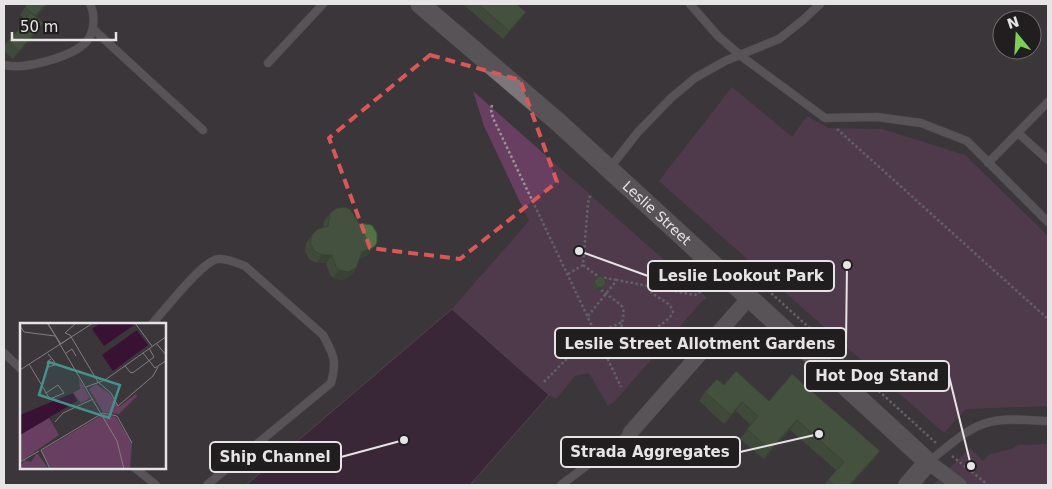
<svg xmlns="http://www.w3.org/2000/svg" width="1052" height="489" font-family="'DejaVu Sans',sans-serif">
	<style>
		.green { fill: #683f60 }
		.water { fill: #391233; stroke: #6d5169 }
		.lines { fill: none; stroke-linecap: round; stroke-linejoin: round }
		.service-casing { stroke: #595558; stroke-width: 9 }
		.minor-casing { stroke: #595558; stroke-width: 16 }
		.tertiary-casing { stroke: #595558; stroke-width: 20 }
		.path { stroke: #979396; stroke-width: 2.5; stroke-dasharray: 2.5 2.5; stroke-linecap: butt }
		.service { stroke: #7c767b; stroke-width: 8 }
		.minor { stroke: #7c767b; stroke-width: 15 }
		.tertiary { stroke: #7c767b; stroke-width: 19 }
		.path-bridge { stroke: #979396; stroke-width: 2.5; stroke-dasharray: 2.5 2.5; stroke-linecap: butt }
		.wall { fill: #45623a }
		.shaded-wall { fill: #385030 }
		.building { fill: #507244; stroke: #385030 }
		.marked { fill: none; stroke: #da5758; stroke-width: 4; stroke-dasharray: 10 6; stroke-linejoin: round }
		.labels { text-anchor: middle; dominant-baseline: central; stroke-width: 5; stroke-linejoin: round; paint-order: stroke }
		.street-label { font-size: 14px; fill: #e7e4e6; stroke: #211e20 }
		.inset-road { fill: none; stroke: #807c7f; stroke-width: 1 }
		.view { fill: #45928c; fill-opacity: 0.15; stroke: #45928c; stroke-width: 2.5 }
		.inset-edge { fill: none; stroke: #e7e4e6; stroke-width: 2.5 }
		.leader { fill: none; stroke: #e7e4e6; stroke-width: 2 }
		.callout-dot { fill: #e7e4e6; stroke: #211e20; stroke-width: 2 }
		.callout { fill: #211e20; stroke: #e7e4e6; stroke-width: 2 }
		.callout-label { font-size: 15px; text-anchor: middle; font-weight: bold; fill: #e7e4e6 }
	</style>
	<rect width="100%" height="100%" fill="#3b363a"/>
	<path class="green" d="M732 87 792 137 807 116 828 128 882 129 965 155 1048 236V406L966 409 944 433 659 181Z
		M473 91 707 298 702 301 615 401 608 406 589 373 575 376 556 399 549 395 452 309 529 221 484 126Z
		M1048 444V485H933L970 448 983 461 990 454 1012 449 1018 445Z"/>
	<path class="water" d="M452 309 549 395 470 485H246Z"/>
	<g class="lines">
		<g class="service-casing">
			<path id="service" d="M690 4 718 36 741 56 825 118 877 117 921 123 967 141 1048 222
				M93 29 203 130
				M268 63 323 4
				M4 65C24 70 73 57 87 41 95 31 95 14 90 4
				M1018 133 1048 160
				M988 163 1048 102
				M609 169 638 132 671 98 695 78 725 61 779 39 803 20 820 4
				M152 324C164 311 203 260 218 259 228 258 236 263 245 266L323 335C334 355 337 361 331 383L207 485
				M4 353 21 369
				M928 462C947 448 967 427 990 422 1008 417 1030 421 1048 421
				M135 468 156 485
				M561 485 630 433"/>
		</g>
		<g class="minor-casing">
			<path id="minor" d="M630 433 749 298
				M928 462 959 485"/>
		</g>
		<g class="tertiary-casing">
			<g id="tertiary">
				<path id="s1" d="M420 4 558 122 928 462 908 485"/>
			</g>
		</g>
		<path class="path" d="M492 105 491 110 493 118 621 387
			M837 129 1048 319
			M738 263 936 443
			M583 265 599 277 617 280
			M568 274 583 265 588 203 591 193
			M621 305C629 316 614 331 626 342 637 354 647 337 654 330 661 323 670 321 673 311 668 298 653 299 648 287
			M588 316 617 280 695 295 701 291
			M596 334 622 322
			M544 382 595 330
			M952 456 988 485"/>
		<use href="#service" class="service"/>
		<use href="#minor" class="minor"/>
		<use href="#tertiary" class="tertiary"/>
		<path class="path-bridge" d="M601 290 621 305"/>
	</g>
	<path class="wall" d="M48 4 36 17 43 23 38 31 13 59 4 51V46L8 41 19 29 18 28 24 19 20 15 25 7Z
		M463 4H516L520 20 503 39Z
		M330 213 368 255 359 259 356 268 351 276 342 280 333 278 330 275 326 263H316L309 259 305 251 306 243 312 235 323 227 324 221Z
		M597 277 601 290H595L593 287V283Z
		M724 385 769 401 880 451 873 460 851 485H824L836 470 790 430 764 459 740 439 751 425 736 411 724 424 699 401 705 392Z"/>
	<path class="shaded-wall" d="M46 4H48L30 24 35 16Z
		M526 12 520 20 503 39 509 31Z
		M43 23 38 31 13 59 19 51Z
		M374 247 368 255 356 260 362 252Z
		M322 255H332L326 263H316Z
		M356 268 351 276 342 280 333 278 339 270Z
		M597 288H603L601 290H595Z
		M742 402 736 411 724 424 731 415Z
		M797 420 790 430 764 459 770 450Z
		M880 451 873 460 851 485H849Z"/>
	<path class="building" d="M28 4H46L35 16 25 7Z
		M478 4H516L526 12 509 31Z
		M31 12 43 23 19 51 8 41 26 22 24 20Z
		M345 207 350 209 359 223 372 225 377 233V243L374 247 362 252 356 268 348 272 339 270 336 267 332 255H322L314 251 310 243 312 235 318 229 328 226 330 213 337 208Z
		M594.5 282a5.5 5.5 0 1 1 11 0a5.5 5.5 0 1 1-11 0Z
		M736 371 769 401 792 374 880 451 849 485H834L828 480 844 462 797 420 770 450 747 429 758 416 742 402 731 415 705 392 717 379 724 385Z"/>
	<path d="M0 0H1052V489H0ZM430 55 520 80 557 182 460 259 370 248 329 138Z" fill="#3b363a" fill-opacity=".55" fill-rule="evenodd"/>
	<path class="marked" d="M430 55 520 80 557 182 460 259 370 248 329 138Z"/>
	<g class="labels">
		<g class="street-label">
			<text stroke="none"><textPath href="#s1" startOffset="316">Leslie Street</textPath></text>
		</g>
	</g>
	<g transform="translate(20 323)">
		<rect width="146" height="146" fill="#3b363a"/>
		<path d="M59 56 70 75 61 80 53 70 60 66ZM76 61 90 71 99 84 116 71 117 73 99 91 83 89 69 66ZM84 91 96 94 112 121 110 146H31L21 128ZM29 95 39 112 0 139V112ZM17 130 29 146H0L4 137 11 139Z" fill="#683f60"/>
		<path d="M80 0H112L114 2 84 23 72 6ZM117 7 128 22 93 48 82 32ZM53 70 57 78 0 112V92Z" fill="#391233"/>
		<path class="inset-road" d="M27 0 41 21 48 16M28 0 41 23M56 0 45 10 50 12 78 59 91 70 98 83 133 53 138 44M115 0 132 23M0 3 4 9 35 13M136 20 146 32M41 23 97 118 104 146M46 30 52 26 56 33M123 30 135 45 147 37M28 31 34 38 35 42 28 44 27 39 31 36M9 41 24 66 26 70 30 76 44 70 38 62 26 70M105 43 111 50 114 49 134 34 129 25M0 47 73 0M66 64 85 57 147 13M35 99 43 90 73 76M0 139 19 128M30 146 21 127 83 90 97 93 112 120"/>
		<path class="view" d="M29 39 100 62 89 95 19 72Z"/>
		<rect width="146" height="146" class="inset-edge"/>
	</g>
	<path class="leader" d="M579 251L648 276M847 265L846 343M971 466L949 376M819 434L740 452M404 440L341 457"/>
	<g class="callout-dot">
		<circle cx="579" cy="251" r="5"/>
		<circle cx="847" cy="265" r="5"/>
		<circle cx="971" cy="466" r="5"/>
		<circle cx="819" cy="434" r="5"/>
		<circle cx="404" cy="440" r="5"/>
	</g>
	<g class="callout">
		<rect x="648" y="261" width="186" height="30" rx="5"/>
		<rect x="555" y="328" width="291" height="30" rx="5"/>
		<rect x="805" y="361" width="144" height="30" rx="5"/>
		<rect x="561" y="437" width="179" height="30" rx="5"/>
		<rect x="210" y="442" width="131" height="30" rx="5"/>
	</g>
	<g class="callout-label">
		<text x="741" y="281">Leslie Lookout Park</text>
		<text x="700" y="349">Leslie Street Allotment Gardens</text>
		<text x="877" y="381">Hot Dog Stand</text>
		<text x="650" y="457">Strada Aggregates</text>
		<text x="275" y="462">Ship Channel</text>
	</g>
	<rect width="1052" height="489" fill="none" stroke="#e7e4e6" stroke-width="10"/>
	<g transform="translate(1017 35) rotate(342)"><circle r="24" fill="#211e20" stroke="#706d6f"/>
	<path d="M0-4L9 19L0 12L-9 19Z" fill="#7bd156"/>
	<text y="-8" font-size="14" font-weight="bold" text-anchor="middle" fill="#e7e4e6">N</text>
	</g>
	<path d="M12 32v8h104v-8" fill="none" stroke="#e7e4e6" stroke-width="2.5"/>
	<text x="20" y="32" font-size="15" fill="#e7e4e6" stroke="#211e20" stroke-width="4" paint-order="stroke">50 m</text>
</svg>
